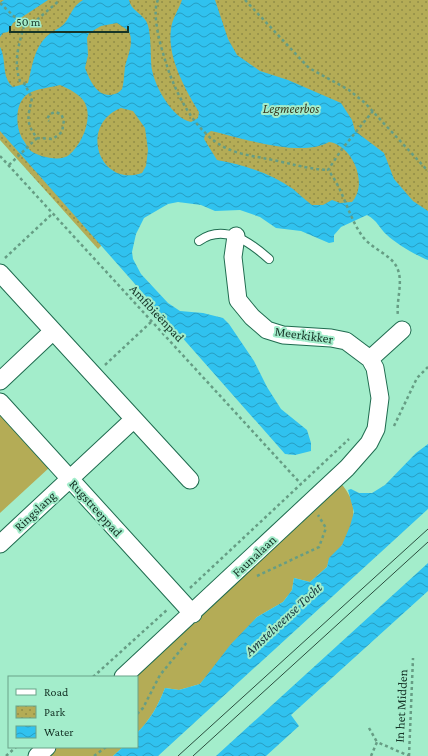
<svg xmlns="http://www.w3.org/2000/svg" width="428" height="756" font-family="'Crimson Pro',serif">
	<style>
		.grass { fill: #b4ac56 }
		.park { fill: url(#park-dots) }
		.water { fill: url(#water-waves); fill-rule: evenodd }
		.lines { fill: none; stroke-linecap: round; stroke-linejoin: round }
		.lane-casing { stroke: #1f6b4f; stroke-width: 10 }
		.street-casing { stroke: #1f6b4f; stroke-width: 19 }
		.path { stroke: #669d84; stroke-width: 2.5; stroke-dasharray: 3 3; stroke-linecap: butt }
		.lane { stroke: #fff; stroke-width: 8 }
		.street { stroke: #fff; stroke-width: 17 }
		.tram { stroke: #2b4f3f; stroke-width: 1 }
		.labels { text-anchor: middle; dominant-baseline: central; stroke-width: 4; stroke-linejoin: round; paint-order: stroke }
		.park-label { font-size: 13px; font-style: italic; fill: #3c3a21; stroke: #a3edcb }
		.street-label { font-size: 13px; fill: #163427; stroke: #a3edcb }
		.water-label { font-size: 14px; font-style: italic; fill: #17343e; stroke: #a3edcb }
	</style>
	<defs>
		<pattern id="park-dots" width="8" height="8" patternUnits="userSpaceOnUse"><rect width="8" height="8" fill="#b4ac56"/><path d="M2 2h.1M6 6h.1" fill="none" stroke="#918d47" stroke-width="1.8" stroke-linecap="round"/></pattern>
		<pattern id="water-waves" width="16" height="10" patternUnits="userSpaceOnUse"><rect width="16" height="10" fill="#30c2ef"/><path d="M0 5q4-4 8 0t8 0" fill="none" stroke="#289ec2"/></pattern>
	</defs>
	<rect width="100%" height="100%" fill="#a3edcb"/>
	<path class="grass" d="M0 411 50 467 0 513Z
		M336 478C358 500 358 518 342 545 336 555 330 554 327 567L310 582 294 578 292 590 283 602 257 617 200 684 179 690 165 688C158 706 150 720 137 733V677H123Z
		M46 747H123L113 756H36Z"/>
	<path class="park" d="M0 0H428V235L393 208 280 220 194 188 148 198 98 249 0 140Z"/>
	<path class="water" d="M4 0H48L13 23 8 32 3 33 0 37V3Z
		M83 0H129C131 10 141 13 146 21 152 30 150 59 152 70 155 87 173 119 191 122L198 118 199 112C185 89 167 57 171 29 172 19 179 9 182 0H215L228 39 237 55 260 71 288 80 341 103 352 120 355 131 384 153 394 179 413 201 428 211V260C417 256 395 243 387 235 379 228 378 221 367 215L341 227 334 235V242L329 243 301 231 276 228 260 217 240 210 215 211 201 205 178 202 168 204 144 218 136 234 132 252 133 259 141 274 168 303 180 311 203 313 223 318 229 324 254 361 267 387 281 409 307 430 311 443V451L295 455 285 454 0 131V47C7 60 1 77 13 87L28 83C32 67 34 49 46 37 51 32 59 29 64 24 71 16 72 6 83 0ZM117 23 129 31C134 45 128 54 125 67 124 74 124 83 122 89 119 93 115 94 111 95 96 96 90 80 85 68L88 55 87 38 89 33 101 26ZM60 85C69 89 80 94 85 103 93 119 82 144 69 155 61 162 39 157 31 151 28 149 26 144 24 141 15 130 14 102 28 94 37 88 50 88 60 85ZM121 108 133 111 145 128 148 150 146 166 142 173C99 188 78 125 121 108ZM211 131C242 138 301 158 329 142 352 145 369 183 352 202L340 203 332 200 323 205H312C305 200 299 194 293 189 270 173 244 165 217 160L204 139 205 135Z
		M428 444V509L158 756H113L123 747H137V733C150 720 158 706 165 688L179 690 200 684 231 644 257 617 283 602 292 590 294 578 310 582 327 567 329 558 342 545 350 526 354 512 348 490 351 489 359 493H372L385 485 416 453Z
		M428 563V591L291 715 299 726 266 756H216Z"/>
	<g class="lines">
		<g class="lane-casing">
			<path id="lane" d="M199 241C224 223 250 242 269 259"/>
		</g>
		<g class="street-casing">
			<path id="street" d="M0 273 190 480
				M370 359 402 330
				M0 381 53 331
				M0 402 193 614
				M0 544 134 419
				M123 677 347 468 369 443 376 429 380 398 375 368 370 359 346 341 331 338 283 335 267 330 252 317 238 300 233 257 236 236
				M37 756 47 747"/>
		</g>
		<path class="path" d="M158 0C152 11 159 41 163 53 172 86 191 128 222 146 236 154 253 156 268 159 289 163 307 169 328 170
			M245 0 309 68 349 90 365 103 428 171
			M0 3 24 26 33 23 60 0
			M24 26C19 44 13 62 20 81L24 83 32 98C28 117 25 122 37 138L53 139 62 132 64 120 61 114 55 112 50 114 47 119 49 121
			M373 111 342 149 328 170C344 190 348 217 363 237 373 250 393 255 398 270 403 284 396 301 398 316
			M0 156 301 484
			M9 165 37 138
			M5 258 53 213
			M105 365 151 322
			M394 426 417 378 428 367
			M257 576 319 547 326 528 318 515
			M190 588 349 439
			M93 677 168 609
			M137 714 143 708 160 675 188 641
			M369 728 377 742
			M6 756 16 747
			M94 756 106 747
			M371 756 377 742 409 756
			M409 756 413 658"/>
		<use href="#lane" class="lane"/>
		<use href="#street" class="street"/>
		<path class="tram" d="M178 756 428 529
			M193 756 428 542"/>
	</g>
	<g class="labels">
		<g class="park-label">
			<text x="291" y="108">Legmeerbos</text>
		</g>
		<g class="street-label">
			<text transform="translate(157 313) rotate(47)">Amfibieënpad</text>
			<text transform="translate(304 335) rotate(8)">Meerkikker</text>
			<text transform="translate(96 508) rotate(48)">Rugstreeppad</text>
			<text transform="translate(35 511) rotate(-43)">Ringslang</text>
			<text transform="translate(254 556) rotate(-43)">Faunalaan</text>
			<text transform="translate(401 706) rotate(-87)">In het Midden</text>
		</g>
		<g class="water-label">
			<text transform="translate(283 619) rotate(-43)">Amstelveense Tocht</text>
		</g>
	</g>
	<rect x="8" y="676" width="130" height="72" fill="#a3edcb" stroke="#6ba389"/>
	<rect x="16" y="689" width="20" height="6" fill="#ffffff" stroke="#6ba389"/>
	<text x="44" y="696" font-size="12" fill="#163427">Road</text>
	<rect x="16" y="706" width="20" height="12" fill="url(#park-dots)" stroke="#6ba389"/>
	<text x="44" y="716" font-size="12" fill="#163427">Park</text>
	<rect x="16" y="726" width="20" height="12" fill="url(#water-waves)" stroke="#6ba389"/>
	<text x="44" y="736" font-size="12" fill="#163427">Water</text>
	<path d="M10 26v6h118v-6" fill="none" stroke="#163427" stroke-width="2"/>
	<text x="16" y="26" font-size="12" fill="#163427" stroke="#a3edcb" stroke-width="3" paint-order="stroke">50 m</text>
</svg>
